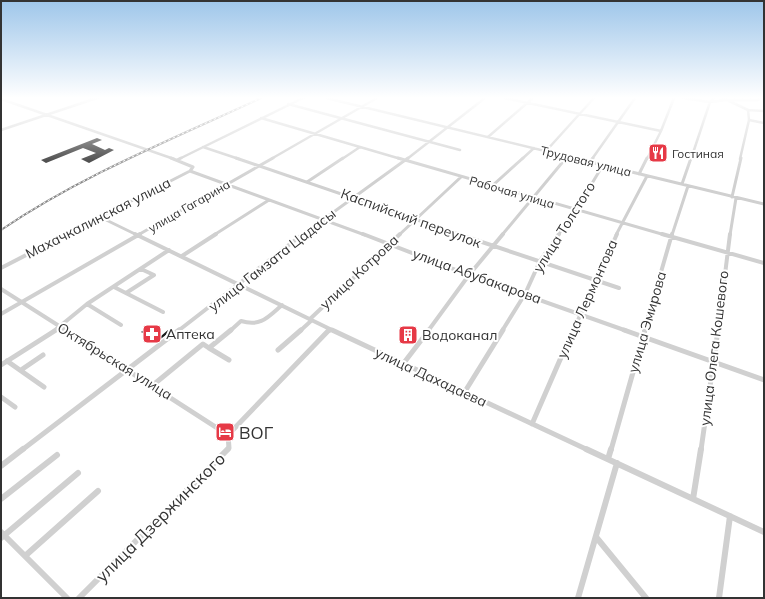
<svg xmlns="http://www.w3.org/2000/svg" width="765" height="599" font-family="Mulish,sans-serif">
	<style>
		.building { fill: #1a1a1a }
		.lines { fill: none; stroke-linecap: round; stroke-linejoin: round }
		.minor-far4 { stroke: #d0d0d0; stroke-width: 2.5 }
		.minor-far3 { stroke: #d0d0d0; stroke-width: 3 }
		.minor-far2 { stroke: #d0d0d0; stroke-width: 4 }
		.minor-far1 { stroke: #d0d0d0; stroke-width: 5 }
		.minor { stroke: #d0d0d0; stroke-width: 6 }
		.rail-casing { stroke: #888; stroke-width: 2 }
		.rail { stroke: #fff; stroke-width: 1; stroke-dasharray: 2.5; stroke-linecap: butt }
		.labels { text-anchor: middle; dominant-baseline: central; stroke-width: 4; stroke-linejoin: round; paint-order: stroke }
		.far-poi-label { font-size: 12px; fill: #333; stroke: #fff; text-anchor: start }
		.far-street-label { font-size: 12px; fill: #333; stroke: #fff }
		.street-label { font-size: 14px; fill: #333; stroke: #fff }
		.poi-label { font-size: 14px; fill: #333; stroke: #fff; text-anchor: start }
		.near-poi-label { font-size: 17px; fill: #333; stroke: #fff; text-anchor: start }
		.near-street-label { font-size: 17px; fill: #333; stroke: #fff }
	</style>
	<rect width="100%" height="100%" fill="#fff"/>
	<path class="building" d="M97 138 102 140 92 144 105 150 109 148 114 150 89 163 81 159 96 153 83 148 46 163 41 160Z
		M147 328 161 336 168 330 171 331 158 341 141 332Z
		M405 328 417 333 412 341 399 336Z"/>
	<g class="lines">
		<path class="minor-far4" d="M326 98 578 159
			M504 98 661 131
			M683 98 710 102 726 100H758L760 98
			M723 98 748 110 749 120 740 159
			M1 99 174 159
			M288 104 460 150
			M748 110 764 111
			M261 118 401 159
			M749 120 764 123
			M1 130 97 98
			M488 137 533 98
			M203 147 239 159
			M546 151 594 98
			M179 159 303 98
			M271 159 377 98
			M342 159 360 147
			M407 159 485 98
			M522 159 534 148
			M566 159 568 156
			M592 159 635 98
			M647 159 661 131 674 98
			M691 159 710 102 714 98"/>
		<path class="minor-far3" d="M236 158 461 235
			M398 158 665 235
			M574 158 764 204
			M177 160 181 158
			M590 162 593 158
			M190 171 365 235
			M639 174 647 158
			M307 182 343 158
			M682 184 691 158
			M492 186 523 158
			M732 197 741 158
			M100 217 137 235
			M65 235 190 171 193 167 171 158
			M138 235 273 158
			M214 235 269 200
			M302 235 408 158
			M399 235 461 177
			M502 235 566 158
			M558 235 576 210 603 165
			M616 235 647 176
			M672 235 688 186
			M730 235 736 198"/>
		<path class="minor-far2" d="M135 234 334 331
			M363 234 469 275 627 331
			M458 234 619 288
			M662 234 764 263
			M182 256 216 234
			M1 268 67 234
			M114 287 163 312
			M1 289 67 331
			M126 293 154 275 141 269
			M87 304 121 325
			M1 314 140 234
			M310 319 400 234
			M54 331 87 304 169 250
			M178 331 303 234
			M230 331 241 321C261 327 268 317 282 305
			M300 331 312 320
			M329 331 330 329
			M428 331 469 275 503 234
			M502 331 525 294 540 261 559 234
			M573 331 617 234
			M644 331 672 234
			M718 331 730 234"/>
		<path class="minor-far1" d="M65 330 228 435
			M332 330 588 450
			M624 330 764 380
			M209 348 229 360
			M278 350 301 330
			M7 361 44 387
			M403 364 429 330
			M1 365 56 330
			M21 370 43 355
			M153 385 203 344 209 348 231 330
			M464 393 503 330
			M1 397 15 407
			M532 424 573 330
			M22 450 179 330
			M227 450 229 448 228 435 329 330
			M611 450 645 330
			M701 450 718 330"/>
		<path class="minor" d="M586 449 764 532
			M608 459 611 449
			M1 466 23 449
			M1 499 57 455
			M693 499 701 449
			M1 532 67 598
			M596 537 646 598
			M1 538 78 473
			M25 556 98 491
			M79 598 228 449
			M578 598 617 463
			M719 598 730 516"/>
		<g class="rail-casing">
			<path id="rail" d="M1 230C82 175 173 139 261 98"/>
		</g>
		<use href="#rail" class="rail"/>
	</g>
	<linearGradient id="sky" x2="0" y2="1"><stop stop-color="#9ec6ea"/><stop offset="0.54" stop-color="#fff"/><stop offset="1" stop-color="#fff" stop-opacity="0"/></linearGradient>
	<rect width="765" height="181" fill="url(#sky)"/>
	<defs>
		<g id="restaurant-square" transform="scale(1)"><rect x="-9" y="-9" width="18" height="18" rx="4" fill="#e63946" stroke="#fff"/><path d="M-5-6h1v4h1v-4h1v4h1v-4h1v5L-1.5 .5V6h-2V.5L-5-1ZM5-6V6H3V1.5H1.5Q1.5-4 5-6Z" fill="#fff"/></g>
		<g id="pharmacy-square" transform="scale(1)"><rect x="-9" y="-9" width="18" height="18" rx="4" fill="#e63946" stroke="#fff"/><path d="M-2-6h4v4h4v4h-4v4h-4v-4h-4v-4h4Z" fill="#fff"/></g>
		<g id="building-square" transform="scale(1)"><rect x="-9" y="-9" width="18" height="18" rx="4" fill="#e63946" stroke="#fff"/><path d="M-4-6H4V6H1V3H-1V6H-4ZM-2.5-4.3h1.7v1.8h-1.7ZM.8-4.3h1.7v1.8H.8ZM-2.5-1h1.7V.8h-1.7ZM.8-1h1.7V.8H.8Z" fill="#fff"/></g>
		<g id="hotel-square" transform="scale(1)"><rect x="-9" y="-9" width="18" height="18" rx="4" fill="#e63946" stroke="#fff"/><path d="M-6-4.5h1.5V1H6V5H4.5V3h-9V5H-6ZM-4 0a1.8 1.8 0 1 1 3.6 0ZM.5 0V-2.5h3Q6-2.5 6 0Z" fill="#fff"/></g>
	</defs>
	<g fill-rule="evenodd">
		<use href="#restaurant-square" x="658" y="153"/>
		<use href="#pharmacy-square" x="152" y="334"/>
		<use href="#building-square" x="408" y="335"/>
		<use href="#hotel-square" x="225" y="432"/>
	</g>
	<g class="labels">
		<g class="far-poi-label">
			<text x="672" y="153">Гостиная</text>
		</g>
		<g class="far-street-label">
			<text transform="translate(586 161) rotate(14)">Трудовая улица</text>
			<text transform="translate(512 192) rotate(16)">Рабочая улица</text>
			<text transform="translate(189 206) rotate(-30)">улица Гагарина</text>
		</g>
		<g class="street-label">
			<text transform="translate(98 218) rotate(-27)">Махачкалинская улица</text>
			<text transform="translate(411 218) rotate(20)">Каспийский переулок</text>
			<text transform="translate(564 227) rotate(-58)">улица Толстого</text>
			<text transform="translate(272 260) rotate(-38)">улица Гамзата Цадасы</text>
			<text transform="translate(359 272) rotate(-43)">улица Котрова</text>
			<text transform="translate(477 276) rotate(20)">улица Абубакарова</text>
			<text transform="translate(587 299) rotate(-66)">улица Лермонтова</text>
			<text transform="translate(647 322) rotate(-74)">улица Эмирова</text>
			<text transform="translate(714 348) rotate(-83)">улица Олега Кошевого</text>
			<text transform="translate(115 361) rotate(32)">Октябрьская улица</text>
			<text transform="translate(431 377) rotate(25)">улица Дахадаева</text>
		</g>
		<g class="poi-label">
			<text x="166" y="334">Аптека</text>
			<text x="422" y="335">Водоканал</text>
		</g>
		<g class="near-poi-label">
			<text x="239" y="432">ВОГ</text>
		</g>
		<g class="near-street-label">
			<text transform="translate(160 517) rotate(-45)">улица Дзержинского</text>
		</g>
	</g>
	<rect width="765" height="599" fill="none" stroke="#333333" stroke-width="4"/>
</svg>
